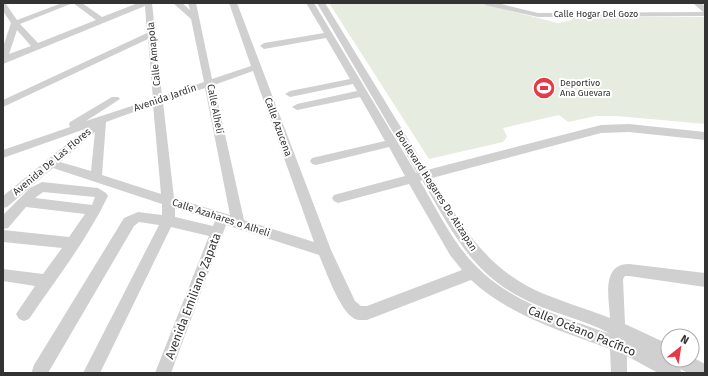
<svg xmlns="http://www.w3.org/2000/svg" width="708" height="376" font-family="'Fira Sans',sans-serif">
	<style>
		.green { fill: #e6ecdf }
		.lines { fill: none; stroke-linecap: round; stroke-linejoin: round }
		.minor { fill: #d0d0d0; fill-rule: evenodd }
		.labels { text-anchor: middle; dominant-baseline: central; stroke-width: 4; stroke-linejoin: round; paint-order: stroke }
		.far-street-label { font-size: 9px; fill: #333; stroke: #fff }
		.far-poi-label { font-size: 9px; fill: #333; stroke: #fff; text-anchor: start }
		.street-label { font-size: 10px; fill: #333; stroke: #fff }
		.near-street-label { font-size: 12px; fill: #333; stroke: #fff }
	</style>
	<rect width="100%" height="100%" fill="#fff"/>
	<path class="green" d="M329 3H480L558 23 572 20 571 17H705V124L617 116H596L568 122 559 115 503 128 507 137 503 142 429 159Z"/>
	<g class="lines">
		<path class="minor" d="M62 3H73L20 24 38 43 96 20 73 3H82L102 17 138 3H152L162 96 204 82 191 19 173 3H182L190 10 188 3H196L212 79 251 66 229 3H237L331 250 355 301 361 306H367L462 270 450 255 409 184 338 203 334 201 332 198 334 195 405 176 389 147 316 165 312 164 310 161 312 158 385 141 360 97 297 110 292 107 297 104 357 91 353 84 290 97 285 94 290 91 350 79 326 38 264 49 260 46 264 43 324 33 306 3H314L416 173H417L317 3H325L427 170 601 125 629 124 705 132V140L629 132 601 133 432 178C462 224 483 265 535 290 559 301 585 308 610 318 609 298 601 264 629 264L705 273V287L629 276H625L623 279 625 324 668 344V360H671L669 361 675 364 673 360H692V357L705 364V373H688L680 369 682 373H658L627 356V373H611L610 349C561 331 510 316 471 280L367 320C361 320 356 321 352 317 339 308 326 271 319 255L226 225 171 373H155L209 236 171 227 100 373H83L159 225 139 222 134 226 48 373H33L32 371 34 365 124 218 138 212 162 215V204L53 168 7 207 3 208V196L85 129 3 158V150L70 127 69 124 70 122 112 97H118L120 99 86 121 153 99 148 39 3 107V100L147 33 145 6 3 64V47L11 23 3 11V4H6L17 20ZM17 30 31 46 9 54ZM253 71 314 242 244 220 214 85ZM205 88 230 215 174 198 163 102ZM153 105 161 194 102 175 106 122ZM95 132 91 171 60 162ZM422 180C456 238 474 279 539 306 560 315 593 323 610 334 563 317 511 303 475 265 452 242 437 209 420 181ZM175 208 215 221 213 226 175 217Z
			M484 3H497L538 13 703 12 693 3H701L705 6V16L538 17 485 5Z
			M42 182 98 188 106 193 108 196C87 240 56 279 29 319L24 321 19 319 16 314 35 286 3 281V269L43 274 62 248 3 242V230L69 237 85 214 26 207 8 228 3 229V215L30 188ZM43 192 95 197 92 205 35 198Z"/>
	</g>
	<defs>
		<g id="stadium-disc" transform="scale(1.15)"><circle r="9.5" fill="#e63946" stroke="#fff"/><path d="M0-5a6.5 5 0 1 0 0 10a6.5 5 0 1 0 0-10ZM-3.5-1.8h7v3.6h-7Z" fill="#fff"/></g>
	</defs>
	<g fill-rule="evenodd">
		<use href="#stadium-disc" x="544" y="88"/>
	</g>
	<g class="labels">
		<g class="far-street-label">
			<text x="596" y="14">Calle Hogar Del Gozo</text>
		</g>
		<g class="far-poi-label">
			<text x="560" y="83">Deportivo<tspan x="560" dy="10">Ana Guevara</tspan></text>
		</g>
		<g class="street-label">
			<text transform="translate(154 54) rotate(-96)">Calle Amapola</text>
			<text transform="translate(165 98) rotate(-19)">Avenida Jardín</text>
			<text transform="translate(215 109) rotate(79)">Calle Alhelí</text>
			<text transform="translate(278 127) rotate(70)">Calle Azucena</text>
			<text transform="translate(52 162) rotate(-40)">Avenida De Las Flores</text>
			<text transform="translate(436 191) rotate(57)">Boulevard Hogares De Atizapan</text>
			<text transform="translate(221 218) rotate(18)">Calle Azahares o Alheli</text>
		</g>
		<g class="near-street-label">
			<text transform="translate(193 296) rotate(-69)">Avenida Emiliano Zapata</text>
			<text transform="translate(582 331) rotate(22)">Calle Océano Pacífico</text>
		</g>
	</g>
	<rect width="708" height="376" fill="none" stroke="#333333" stroke-width="8"/>
	<g transform="translate(680 348) rotate(30)"><circle r="19" fill="#ffffff" stroke="#adadad"/>
	<path d="M0-3L7 15L0 10L-7 15Z" fill="#e63946"/>
	<text y="-6" font-size="11" font-weight="bold" text-anchor="middle" fill="#333333">N</text>
	</g>
</svg>
